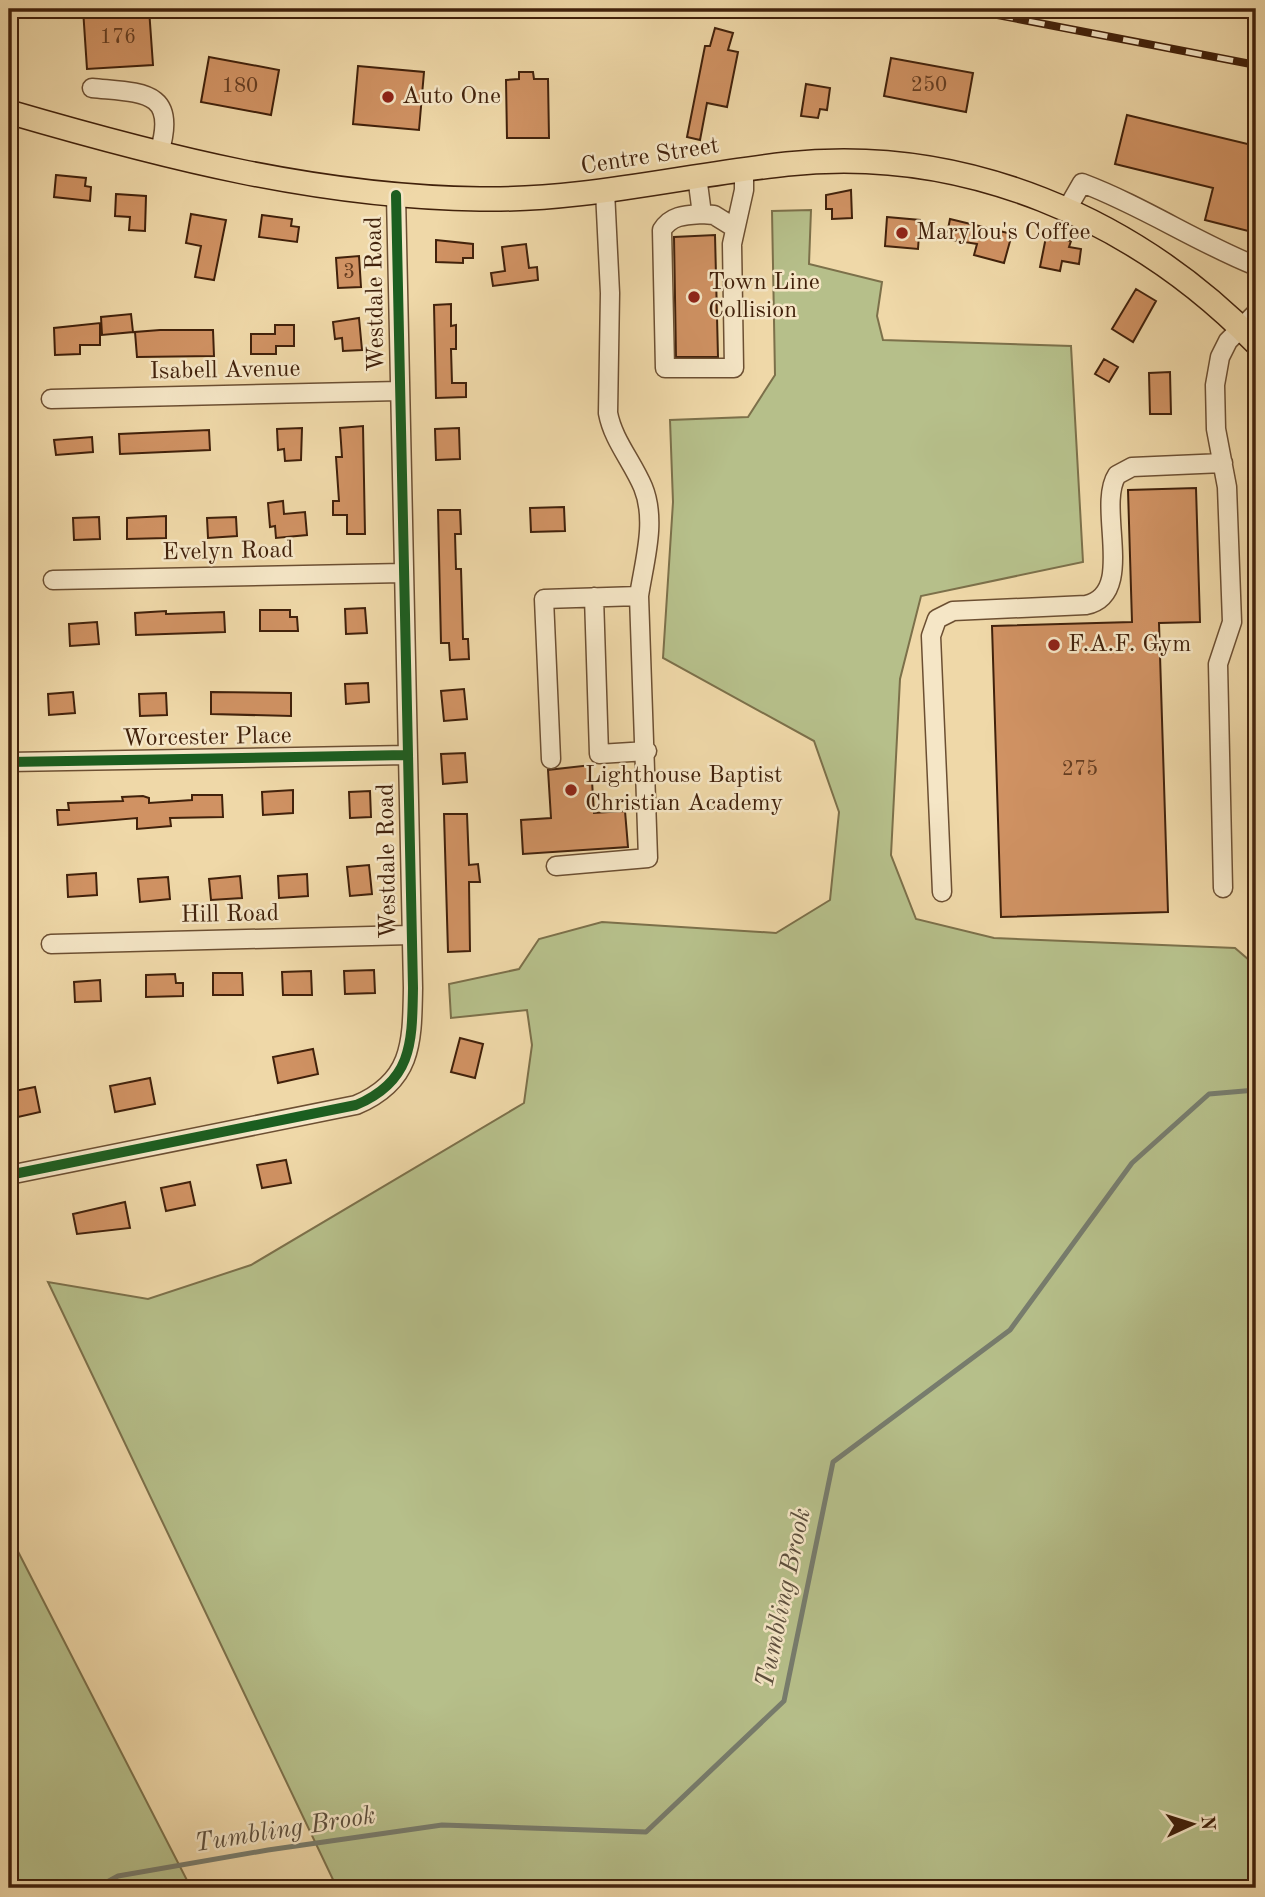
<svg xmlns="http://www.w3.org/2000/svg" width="1265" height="1897" font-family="'Old Standard TT',serif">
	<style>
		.green { fill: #b6bf8a; stroke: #7c704a; stroke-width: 2 }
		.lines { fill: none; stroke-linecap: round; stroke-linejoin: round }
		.stream { stroke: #777c6d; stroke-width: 5 }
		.building { fill: #d09263; stroke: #41210b; stroke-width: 2 }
		.minor-casing { stroke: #6c4f32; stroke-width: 21 }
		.major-casing { stroke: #41210b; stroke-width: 26 }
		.minor { stroke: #f5e6c6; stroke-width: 18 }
		.major { stroke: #efd8a8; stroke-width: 23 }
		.rail-casing { stroke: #41210b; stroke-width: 8 }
		.rail { stroke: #f5e6c6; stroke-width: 5; stroke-dasharray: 16; stroke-linecap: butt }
		.cycleway-casing { stroke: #f5e6c6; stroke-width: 15 }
		.cycleway { stroke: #1b5e20; stroke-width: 10 }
		.poi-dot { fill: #8f2418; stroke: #f5e6c6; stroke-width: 2.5 }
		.labels { text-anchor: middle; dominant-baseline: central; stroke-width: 5; stroke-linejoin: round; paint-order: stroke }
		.number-label { font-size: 21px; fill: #653d21 }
		.poi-label { font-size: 24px; fill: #41210b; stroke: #f5e6c6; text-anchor: start }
		.street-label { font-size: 24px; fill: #41210b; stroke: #f5e6c6 }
		.water-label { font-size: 26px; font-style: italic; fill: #5c4e3c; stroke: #f5e6c6 }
	</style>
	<rect width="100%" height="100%" fill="#efd8a8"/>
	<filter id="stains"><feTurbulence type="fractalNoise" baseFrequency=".00286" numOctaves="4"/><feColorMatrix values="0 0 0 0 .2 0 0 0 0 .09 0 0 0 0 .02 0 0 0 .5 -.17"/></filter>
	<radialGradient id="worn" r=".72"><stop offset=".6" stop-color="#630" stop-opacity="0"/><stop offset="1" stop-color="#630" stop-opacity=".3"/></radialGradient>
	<path class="green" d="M811 210 809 264 882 282 877 316 883 340 1071 346 1083 562 921 596 900 679 891 855 916 919 994 938 1235 948 1256 966V1888H337L48 1282 148 1299 251 1265 524 1103 532 1045 527 1010 451 1018 449 984 519 969 539 939 602 922 776 933 830 900 839 812 814 741 663 658 673 502 670 420 748 417 775 375 772 211Z
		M9 1534 191 1888H9Z"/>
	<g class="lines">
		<path class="stream" d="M96 1888 118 1876 268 1850 442 1825 646 1832 784 1701 833 1462 1010 1330 1132 1163 1209 1094 1256 1090"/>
	</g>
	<path class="building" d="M83 9H149L153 65 87 69Z
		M715 28 733 33 728 50 738 52 727 107 707 103 700 140 687 137 705 46H710Z
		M209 57 279 70 271 115 201 102Z
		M891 58 973 73 966 112 884 96Z
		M358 66 424 72 419 130 353 124Z
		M519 72H533L534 79H548L549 138H507L506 80 519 79Z
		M806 84 830 88 827 110 820 109 818 118 801 116Z
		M1127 115 1256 146V233L1205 220 1213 188 1115 164Z
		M56 175 86 178 85 186 91 187 90 201 54 197Z
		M851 190 852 218 832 219V209H826V195Z
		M116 194 146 196 145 231 129 230 130 217 115 216Z
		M191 214 226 220 214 280 195 277 201 246 186 243Z
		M262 215 292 219 291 226 299 227 297 242 259 237Z
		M887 217 920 220 918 249 885 246Z
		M950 219 1012 234 1004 263 974 255 977 244 946 239Z
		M715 235 718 357H676L674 237Z
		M1046 237 1071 241 1069 247 1081 249 1079 264 1062 261 1060 271 1040 267Z
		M436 240 473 244V258H463V263L436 262Z
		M526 244 529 268 537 267 538 280 493 286 491 273 505 271 502 247Z
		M359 256 361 287 338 288 336 258Z
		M1136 289 1156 301 1133 342 1112 329Z
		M451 304V326L456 325V349H451L452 383H466V397L436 398 434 305Z
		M131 314 133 332 102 335 101 317Z
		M359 318 362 350 343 351 342 338 335 339 333 322Z
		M100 323V345H80V354L55 355 54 328Z
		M275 325H294V346H276V354H251V334H275Z
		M160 330H213L214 356 137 357 135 332Z
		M1104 359 1118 367 1109 382 1095 374Z
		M1170 372 1171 414H1150L1149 373Z
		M363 426 365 534H347V515H333V501H339L336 457H342L340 428Z
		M302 428 301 460 285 461 284 449 278 450 277 429Z
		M459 428 460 459 436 460 435 429Z
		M209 430 210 450 120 454 119 434Z
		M92 437 93 452 56 455 54 440Z
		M1196 488 1200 622 1159 623 1168 912 1001 917 992 626 1132 622 1128 490Z
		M283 501 284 514 305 512 307 535 276 538 275 526 270 527 268 503Z
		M564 507 565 531 531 532 530 508Z
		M438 510H460L461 534H455L456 569H461L463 639H468L469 659 450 660 449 643H441Z
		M166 516V538L127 539V518Z
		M99 517 100 539 74 540 73 518Z
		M236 517 237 536 208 538 207 518Z
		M365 608 367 633 346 634 345 609Z
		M260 610H290V617H297L298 631H260Z
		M166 611V614L224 612 225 632 136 635 135 613Z
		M97 622 99 644 70 646 69 624Z
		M368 683 369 702 346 704 345 684Z
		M464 689 467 719 444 721 441 691Z
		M73 692 75 713 49 715 48 694Z
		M211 692 291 693V716L211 714Z
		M166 693 167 715 140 716 139 694Z
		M465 753 467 782 443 784 441 754Z
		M591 765 594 813 625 811 628 847 523 854 521 820 551 818 548 770Z
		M293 790V813L263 815 262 792Z
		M370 791 371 817 350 818 349 792Z
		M192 795H222L223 817 170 818 171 826 137 829V818L58 825 57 810H69L68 803 123 801 122 797 143 796 149 798V803L192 800Z
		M444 814H467L469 865 478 864 480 882H469L470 951 448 952Z
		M369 865 372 894 350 896 347 867Z
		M96 873 97 895 68 897 67 875Z
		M307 874 308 896 279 898 278 876Z
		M240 876 242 898 211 900 209 879Z
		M168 877 170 899 140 902 138 879Z
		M374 970 375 993 345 994 344 971Z
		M311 971 312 995H283L282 972Z
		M213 973H242L243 995H213Z
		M175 974 176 983H183V996L146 997V975Z
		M100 980 101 1001 75 1002 74 982Z
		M460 1038 483 1044 475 1078 451 1072Z
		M313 1049 318 1074 278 1083 273 1057Z
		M150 1078 155 1104 115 1112 110 1086Z
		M35 1087 40 1112 9 1119V1092Z
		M286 1160 291 1183 262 1188 257 1165Z
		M190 1182 195 1205 166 1211 161 1188Z
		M125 1202 130 1228 77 1234 73 1214Z"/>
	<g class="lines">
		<g class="minor-casing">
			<path id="minor" d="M92 88C141 93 179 89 159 153
				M697 176 702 214C686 215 671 215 662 230L665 368H734L732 244 744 190V169
				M1067 209 1082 183C1143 206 1196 242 1256 266
				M702 214 714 215 735 228
				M51 399 399 391
				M53 580 403 573
				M594 597 599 754 647 751
				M551 759 544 599 639 596
				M9 762 407 755
				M556 866 648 858 639 596C644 562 657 521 643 487 632 461 613 440 608 413L610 293 605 191
				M1223 888 1218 664 1232 622 1227 487 1216 429 1215 385 1220 357 1228 341 1256 313
				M942 892 931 636 937 619 953 611 1086 605C1137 594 1096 507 1117 475L1132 467 1223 463
				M51 944 410 935
				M9 1175 356 1105C413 1081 412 1042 413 988L396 195"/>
		</g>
		<g class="major-casing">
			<path id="major" d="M9 112C163 157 318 197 480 199 584 201 685 175 787 164 964 145 1134 218 1256 343"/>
		</g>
		<use href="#minor" class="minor"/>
		<use href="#major" class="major"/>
		<g class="rail-casing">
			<path id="rail" d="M966 9 1256 65"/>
		</g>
		<use href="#rail" class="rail"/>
		<g class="cycleway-casing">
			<path id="cycleway" d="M9 762 407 755
				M9 1175 356 1105C413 1081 412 1042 413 988L396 195"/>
		</g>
		<use href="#cycleway" class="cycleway"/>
	</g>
	<g class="poi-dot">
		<circle cx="388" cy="97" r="7"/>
		<circle cx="902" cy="233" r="7"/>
		<circle cx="694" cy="297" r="7"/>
		<circle cx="1054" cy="645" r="7"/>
		<circle cx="571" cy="790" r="7"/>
	</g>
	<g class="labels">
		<g class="number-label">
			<text x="118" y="37">176</text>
			<text x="929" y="85">250</text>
			<text x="240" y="86">180</text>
			<text x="349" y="272">3</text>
			<text x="1080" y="769">275</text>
		</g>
		<g class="poi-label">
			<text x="402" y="97">Auto One</text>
			<text x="916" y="233">Marylou's Coffee</text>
			<text x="708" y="283">Town Line<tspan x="708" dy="28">Collision</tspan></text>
			<text x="1068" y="645">F.A.F. Gym</text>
			<text x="585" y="776">Lighthouse Baptist<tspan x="585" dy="28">Christian Academy</tspan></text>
		</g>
		<g class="street-label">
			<text transform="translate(650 157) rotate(-9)">Centre Street</text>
			<text transform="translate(376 294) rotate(-91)">Westdale Road</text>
			<text transform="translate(225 371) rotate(-1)">Isabell Avenue</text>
			<text transform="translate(228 552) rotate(-1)">Evelyn Road</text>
			<text transform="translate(207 738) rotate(-1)">Worcester Place</text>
			<text transform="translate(388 861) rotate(-91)">Westdale Road</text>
			<text transform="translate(230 915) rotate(-1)">Hill Road</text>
		</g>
		<g class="water-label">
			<text transform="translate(784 1598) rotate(-78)">Tumbling Brook</text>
			<text transform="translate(285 1830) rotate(-9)">Tumbling Brook</text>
		</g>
	</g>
	<rect width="1265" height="1897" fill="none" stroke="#efd8a8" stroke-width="35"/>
	<rect x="10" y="10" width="1244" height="1876" fill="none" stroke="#41210b" stroke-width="3.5"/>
	<rect x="18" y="18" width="1230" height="1862" fill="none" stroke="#41210b" stroke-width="2"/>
	<g transform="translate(1192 1824) rotate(86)" stroke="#f5e6c6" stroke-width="5" paint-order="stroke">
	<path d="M0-5L12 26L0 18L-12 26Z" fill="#41210b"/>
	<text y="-10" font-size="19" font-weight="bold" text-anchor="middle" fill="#41210b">N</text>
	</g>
	<rect width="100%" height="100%" filter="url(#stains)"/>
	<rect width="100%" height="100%" fill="url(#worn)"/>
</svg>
